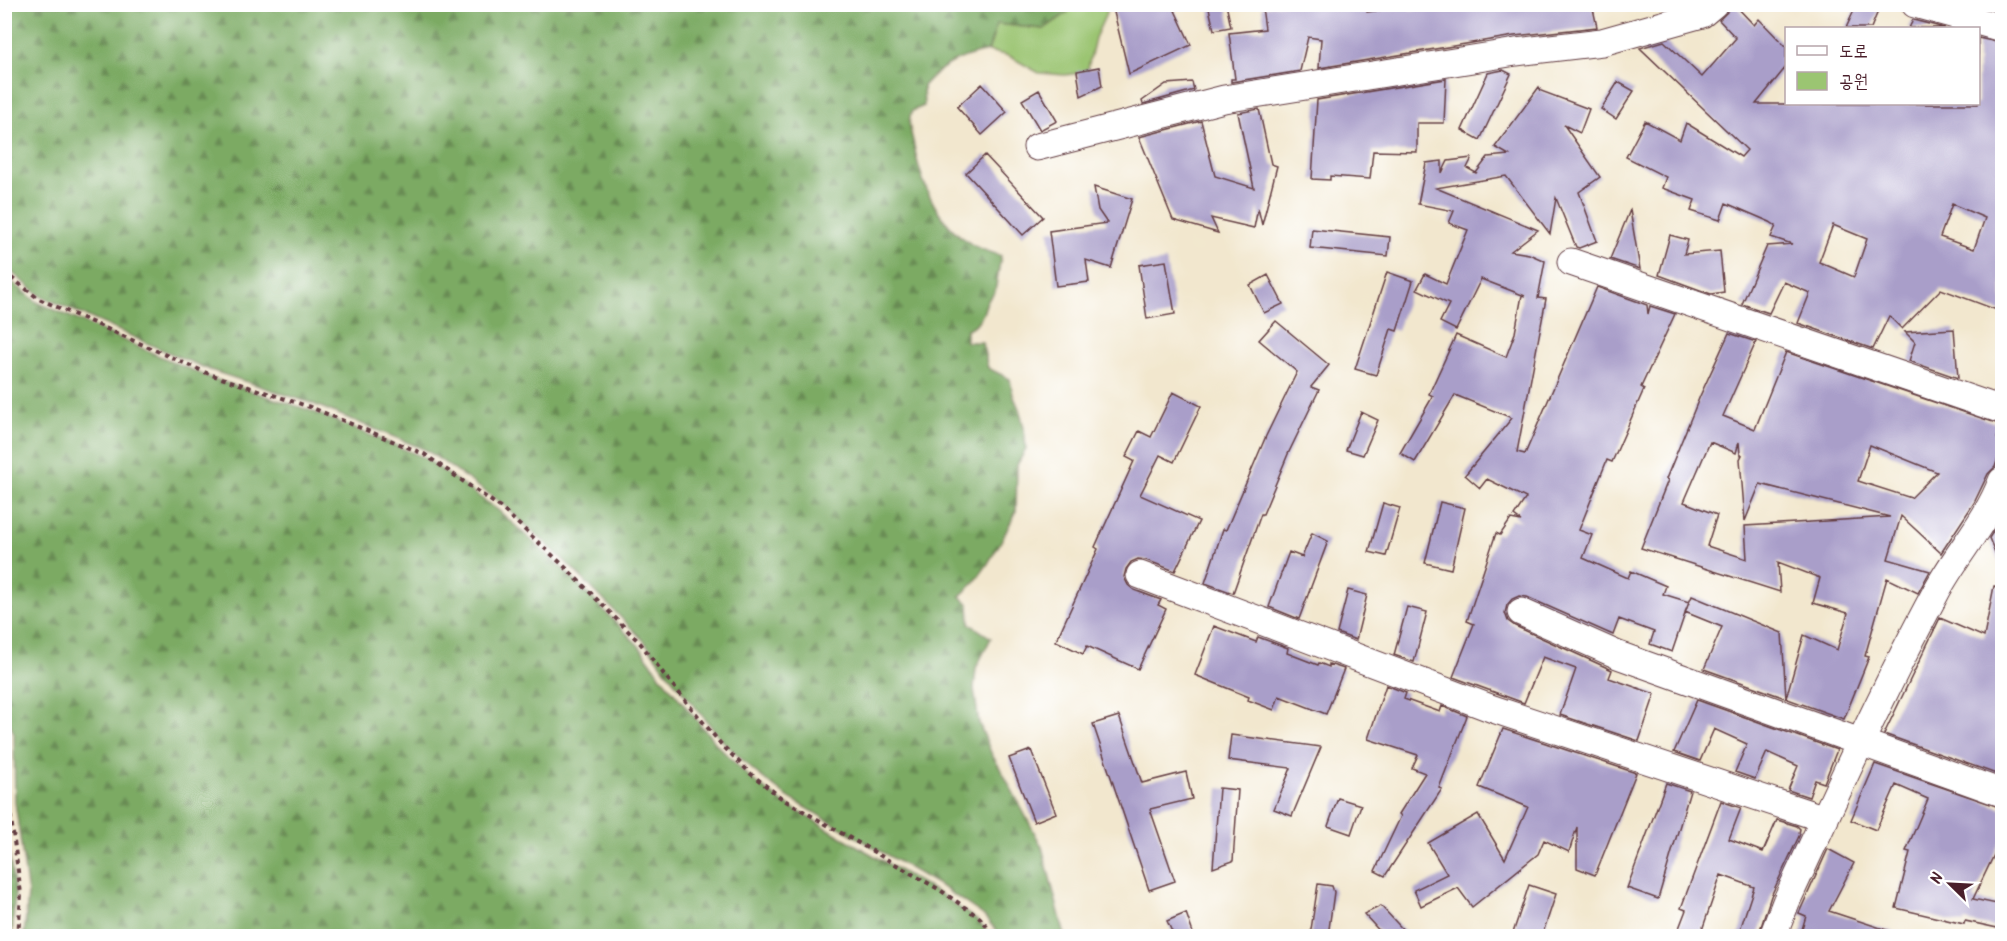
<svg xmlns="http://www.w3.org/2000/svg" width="2007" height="941" font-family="Kalam,'Poor Story',sans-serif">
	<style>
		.green { fill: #9bc572; stroke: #72724e; stroke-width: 1.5 }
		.forest { fill: url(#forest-firs); stroke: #636448; stroke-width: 1.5 }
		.building { fill: #a99ec9; fill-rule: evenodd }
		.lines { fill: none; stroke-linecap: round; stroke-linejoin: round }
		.minor-casing { stroke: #633d43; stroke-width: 29 }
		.path { stroke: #633d43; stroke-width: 4; stroke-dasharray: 4.5 4.5; stroke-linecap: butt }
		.minor { stroke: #fff; stroke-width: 27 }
	</style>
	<defs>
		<pattern id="forest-firs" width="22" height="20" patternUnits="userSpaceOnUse" patternTransform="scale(1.5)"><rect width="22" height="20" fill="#7caa64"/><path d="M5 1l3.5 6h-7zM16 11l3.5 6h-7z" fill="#688a53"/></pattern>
	</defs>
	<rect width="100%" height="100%" fill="#fff"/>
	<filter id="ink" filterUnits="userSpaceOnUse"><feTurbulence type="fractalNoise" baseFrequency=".0167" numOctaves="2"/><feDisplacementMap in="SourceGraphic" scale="12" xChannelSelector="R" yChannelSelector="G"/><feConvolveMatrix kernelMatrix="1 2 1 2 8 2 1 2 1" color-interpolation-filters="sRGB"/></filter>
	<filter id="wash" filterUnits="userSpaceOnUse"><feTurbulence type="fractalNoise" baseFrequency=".008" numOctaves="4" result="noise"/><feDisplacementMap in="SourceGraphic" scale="24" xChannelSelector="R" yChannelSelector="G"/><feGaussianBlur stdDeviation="1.35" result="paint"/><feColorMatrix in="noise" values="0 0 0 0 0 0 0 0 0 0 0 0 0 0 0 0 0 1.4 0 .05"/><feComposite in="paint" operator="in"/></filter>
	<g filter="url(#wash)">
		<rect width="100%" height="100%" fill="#f2e7ce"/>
		<path class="green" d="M1068 5H1110L1095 38 1087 72 1065 75 1039 73 1009 56 988 51 997 24 1044 29 1068 12Z"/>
		<path class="forest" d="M4 5H1068V12L1044 29 997 24 988 51C962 56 941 65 923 86L924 106 912 111C906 123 912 133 914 146 921 184 937 223 971 244 980 250 992 252 1001 256L995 292 987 301 983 314 976 324 966 330V342H982L988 368 1010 379 1013 395 1020 411 1024 428 1026 449 1017 465 1016 512 999 545 987 565 974 583 960 596 969 604 970 624 991 638 976 668 974 689 979 723 992 755 1003 773 1042 847 1065 936H1001L983 915 942 887 786 796 754 771 723 741 669 675 644 641 566 562 503 504 426 450 311 403 210 370 158 348 41 296 5 267Z
			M5 276 37 302 155 354 208 377 309 410 423 457 498 510 561 567 639 646 663 679 718 746 749 777 782 802 938 893 978 921 991 936H24L28 894 15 802 14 734 4 708Z
			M4 816 15 894 12 936H5Z"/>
		<g id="blocks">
			<path class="building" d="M1112 4H1172L1191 45 1129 74Z
				M1208 4H1226L1231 27 1214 30Z
				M1284 4H1366L1367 12 1409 7 1410 10 1443 4H1592L1597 27 1514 36 1319 68 1321 39 1308 37 1300 71 1231 82V79H1235L1229 33 1265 29 1262 7Z
				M1729 4H1734L1754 25 1759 19 1786 47V67L1756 104H1978V38L2002 43V312L1941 289 1902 329 1889 316 1873 349 1798 323 1810 293 1784 282 1769 313 1742 304 1767 246 1792 244 1771 237 1776 226 1770 222 1726 203 1720 220 1691 211 1695 200 1662 188 1666 177 1626 157 1645 121 1680 140 1686 123 1741 157 1747 150 1640 48 1664 41 1702 77 1736 38 1719 20 1729 10ZM1952 204 1985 218 1974 249 1940 237ZM1833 225 1867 239 1854 277 1819 262Z
				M1857 4H1881L1871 28H1846Z
				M1976 4H2002V12Z
				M1913 20 1945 28H1909Z
				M1099 67 1102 86 1081 96 1077 71Z
				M1503 70 1511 74 1480 140 1462 130 1488 73Z
				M1446 79 1444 123H1417V152L1373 151 1370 179 1330 176V180L1312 179 1317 100Z
				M1192 82 1194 90 1143 104 1142 101 1166 84Z
				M1618 82 1634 91 1616 119 1601 109Z
				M982 84 1007 112 982 135 957 107Z
				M1539 87 1541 91 1589 109 1580 133 1564 125 1600 177 1579 192 1597 241 1579 248 1576 247 1556 198 1550 234 1506 176 1436 188 1538 230 1511 251 1529 254 1545 261 1538 298 1546 299 1517 452 1525 454 1597 287 1647 305 1648 314 1650 306 1675 314 1641 387 1644 389 1612 462 1607 460 1579 530 1592 535 1583 558 1628 578 1631 571 1666 586 1663 594 1689 602 1672 652 1650 644 1654 632 1619 619 1613 635 1527 597 1519 596 1512 599 1507 605 1505 613 1508 621 1515 626 1612 670 1609 678 1655 694 1639 741 1560 715 1576 669 1543 657 1524 703 1453 677 1474 624 1467 621 1496 533 1500 535 1511 519 1521 521 1514 516 1526 498 1487 479 1480 488 1465 475 1512 418 1455 395 1415 462 1400 453 1433 396 1429 394 1456 335 1506 357 1515 333 1522 295 1525 296 1481 279 1456 330 1440 322 1449 304 1417 289 1425 274 1446 284 1468 230 1449 223 1454 211 1418 204 1426 163 1442 161V173L1448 161 1472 158 1467 168 1476 173 1488 157 1509 155 1495 147Z
				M1039 90 1057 121 1040 130 1022 100Z
				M1259 109 1271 164 1277 166 1262 225 1258 208 1254 228 1211 218 1218 233 1173 220 1139 137 1201 121 1215 176 1254 188 1238 113Z
				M985 155 1043 217 1023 235 966 173Z
				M1094 187 1132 199 1111 268 1086 260 1089 282 1056 286 1049 231 1107 223 1098 210Z
				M1630 210 1640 269 1610 259Z
				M1312 229 1390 237 1388 256 1310 248Z
				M1670 235 1688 240 1684 254 1720 251 1724 292 1711 294 1659 275Z
				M1166 261 1175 314 1147 319 1139 265Z
				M1387 272 1413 281 1397 331 1391 329 1376 375 1355 369Z
				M1268 275 1283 304 1264 313 1250 285Z
				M1276 321 1329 365 1311 387 1319 390 1288 454 1263 514H1261L1233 593 1205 583 1223 529 1226 530 1266 436 1297 372 1259 340Z
				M1954 329 1958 378 1909 361 1915 342 1905 332Z
				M1729 333 1756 342 1723 416 1755 429 1786 352 2002 425 1997 438 2002 440V447L1995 467 1988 474 1974 503 1941 553 1901 516 1888 559 1930 571 1918 593 1887 578 1865 656 1869 657 1844 719 1704 669 1722 627 1685 612 1692 596 1782 633 1786 698 1804 635 1837 650 1848 613 1813 603 1820 578 1778 562 1780 592 1641 548 1668 480 1666 479 1700 396ZM1710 442 1736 453 1739 442 1740 455H1742L1740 459 1745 521 1760 484 1890 517 1745 526 1747 559 1707 546 1717 515 1684 502ZM1870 445 1937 472 1911 498 1858 481Z
				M1173 392 1201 406 1174 462 1160 455 1140 495 1199 521 1175 571 1146 560 1138 559 1131 562 1126 569 1124 577 1128 585 1134 590 1161 600 1158 605 1166 609 1138 669 1087 646 1083 654 1056 641 1098 549 1095 547 1134 461 1126 457 1139 431 1151 437Z
				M1361 412 1378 420 1363 455 1346 450Z
				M1440 502 1465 508 1451 569 1425 563Z
				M1383 503 1400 508 1386 556 1369 552Z
				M2000 521 2002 523V569L1989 538Z
				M1312 533 1328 541 1299 619 1269 607 1289 552 1302 557Z
				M1994 586 2002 587V776L1884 734 1940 618 1984 637Z
				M1348 590 1367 595 1356 640 1337 633Z
				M1407 607 1427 612 1414 662 1394 655Z
				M1214 626 1256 642 1258 637 1288 648 1287 653 1318 665 1319 663 1329 667V664L1344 669 1326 714 1279 696 1274 710 1248 700 1249 697 1195 675Z
				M1386 685 1406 693 1404 699 1440 712 1442 706 1467 716 1439 788 1442 789 1385 876 1375 871 1401 816 1399 814 1425 773 1412 768 1418 755 1368 739Z
				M1697 700 1837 750 1824 783 1815 780 1809 797 1788 790 1798 766 1767 752 1755 779 1735 772 1747 744 1714 729 1700 761 1674 752Z
				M1119 716 1142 783 1186 772 1192 799 1150 809 1175 881 1149 890 1093 724Z
				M1503 729 1636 773 1595 875 1577 868V827L1569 852 1544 840 1538 854 1472 907 1458 888 1421 906 1414 890 1447 874 1428 843 1478 814 1505 859 1528 807 1479 787Z
				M1231 735 1321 747 1292 816 1274 809 1291 768 1228 760Z
				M1031 750 1056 813 1034 822 1009 758Z
				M1875 764 2002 808V838L1973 899 2002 905V929L1965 921 1964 924 1896 908 1910 852 1906 851 1928 799 1896 785 1876 830 1851 820Z
				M1666 783 1690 791 1658 899 1627 888Z
				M1219 788 1238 790 1233 861 1213 868Z
				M1338 798 1361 805 1351 834 1328 826Z
				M1721 801 1741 808 1729 839 1763 852 1777 820 1797 826 1800 829 1799 833 1800 834 1771 896 1758 936H1738L1754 887 1721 875 1700 936H1676L1686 910 1681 908Z
				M1828 849 1854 863 1829 911 1896 933V936H1800L1806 916 1799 913Z
				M1318 884 1332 886 1334 892 1328 936H1310Z
				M1529 885 1556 894 1542 936H1512Z
				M1381 906 1409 936H1384L1364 914Z
				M1186 913 1194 936H1174L1167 921Z"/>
		</g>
	</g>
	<g filter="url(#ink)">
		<use href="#blocks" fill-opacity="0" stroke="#633d43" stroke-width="1.5"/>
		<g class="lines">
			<g class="minor-casing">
				<path id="minor" d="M1915 4 2002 28
					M1037 147 1224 99 1516 52 1602 42 1702 14 1714 4
					M1571 262 2002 410
					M1140 575 1493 709 1825 819
					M1521 612 1618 655 2002 793
					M1773 936 1786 902C1834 799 1881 694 1935 594 1955 555 1987 522 2002 481"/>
			</g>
			<path class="path" d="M4 272 39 299 157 351 209 374 310 407 424 454 500 507 563 565 641 644 666 677 721 744 751 774 784 800 940 890 980 918 996 936
				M4 726 8 735 9 803 21 894 18 936"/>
			<use href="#minor" class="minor"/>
		</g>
	</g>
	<rect width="2007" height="941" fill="none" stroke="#fff" stroke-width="24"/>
	<rect x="1785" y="27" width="195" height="78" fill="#ffffff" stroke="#b7a5aa" stroke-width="1.5"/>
	<rect x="1797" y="46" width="30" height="9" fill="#ffffff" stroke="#b7a5aa" stroke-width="1.5"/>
	<text x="1839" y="57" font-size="18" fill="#4a1f2b">도로</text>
	<rect x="1797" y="72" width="30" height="18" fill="#9bc572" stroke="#b7a5aa" stroke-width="1.5"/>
	<text x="1839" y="87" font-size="18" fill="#4a1f2b">공원</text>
	<g transform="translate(1950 884) rotate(294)" stroke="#ffffff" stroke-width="4.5" paint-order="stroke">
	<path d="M0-4.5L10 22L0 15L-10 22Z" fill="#4a1f2b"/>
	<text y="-9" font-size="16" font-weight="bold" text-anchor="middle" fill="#4a1f2b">N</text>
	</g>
</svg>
